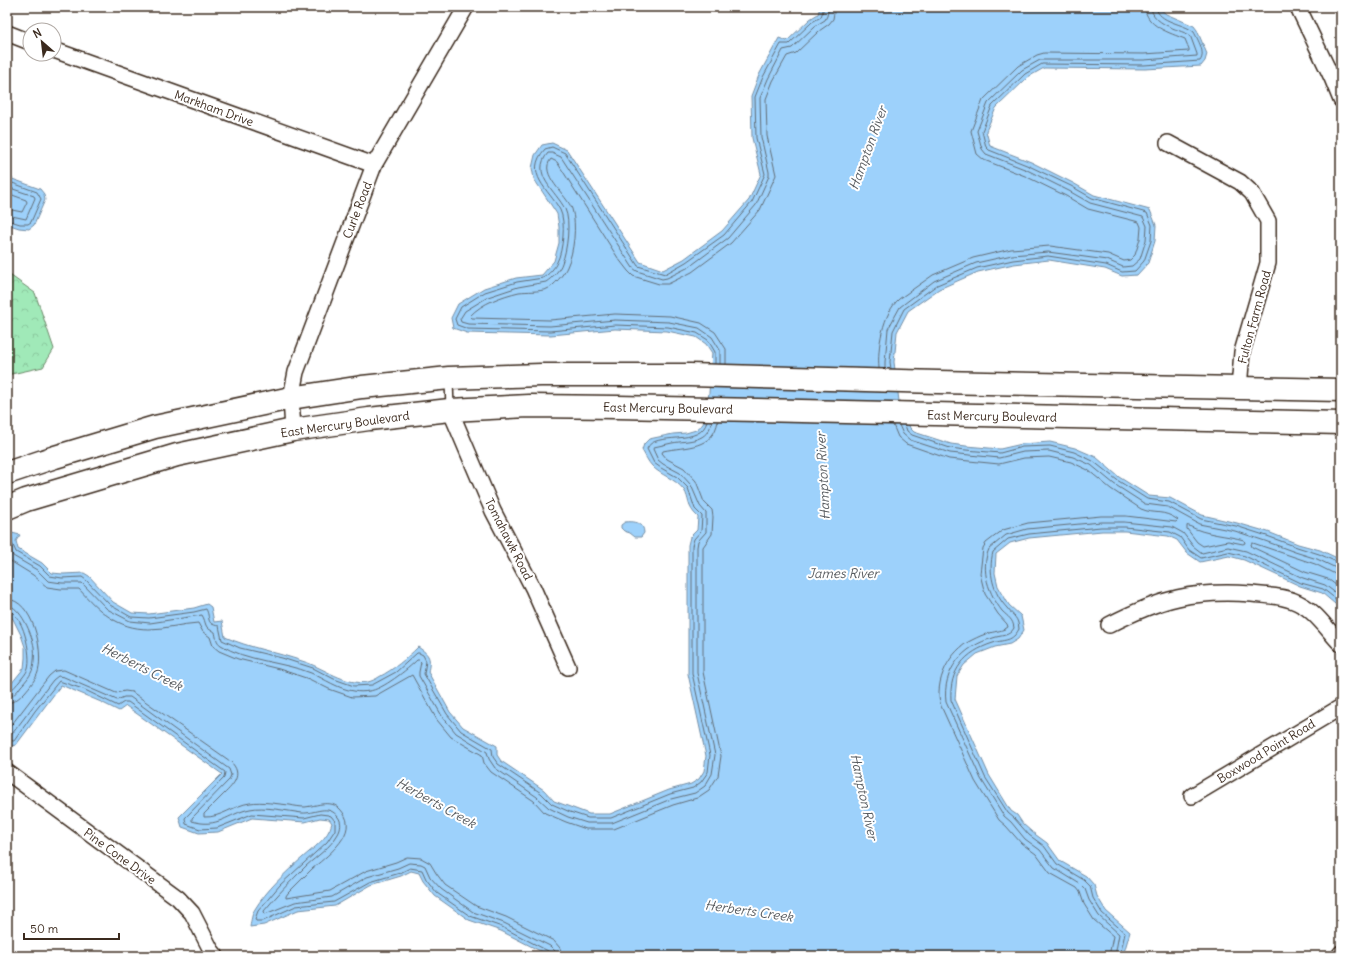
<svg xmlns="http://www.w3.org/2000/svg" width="1348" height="963" font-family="Delius,sans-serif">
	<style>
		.forest { fill: url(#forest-crowns); stroke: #6e8a6b }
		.water { fill: #9dd1fb; stroke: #768ea3 }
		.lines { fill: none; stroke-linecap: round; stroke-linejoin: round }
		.shore { stroke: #626d76; stroke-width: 1 }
		.service-casing { stroke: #3b2a1e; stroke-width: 10 }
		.minor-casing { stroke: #3b2a1e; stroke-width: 18 }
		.primary-casing { stroke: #3b2a1e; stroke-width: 25 }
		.service { stroke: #fff; stroke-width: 7 }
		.minor { stroke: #fff; stroke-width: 15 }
		.primary { stroke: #fff; stroke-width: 22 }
		.labels { text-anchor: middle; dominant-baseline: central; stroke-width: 4; stroke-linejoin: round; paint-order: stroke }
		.street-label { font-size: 12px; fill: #3b2a1e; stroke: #fff }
		.water-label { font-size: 13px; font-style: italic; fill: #585c60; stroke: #fff }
	</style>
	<defs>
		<pattern id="forest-crowns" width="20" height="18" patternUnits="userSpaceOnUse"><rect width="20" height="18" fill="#a0e9b8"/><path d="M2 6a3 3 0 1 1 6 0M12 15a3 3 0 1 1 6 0" fill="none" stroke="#8bc89e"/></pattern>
	</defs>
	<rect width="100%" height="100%" fill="#fff"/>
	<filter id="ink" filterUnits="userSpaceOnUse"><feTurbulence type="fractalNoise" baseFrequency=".025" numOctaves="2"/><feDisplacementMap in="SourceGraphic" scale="8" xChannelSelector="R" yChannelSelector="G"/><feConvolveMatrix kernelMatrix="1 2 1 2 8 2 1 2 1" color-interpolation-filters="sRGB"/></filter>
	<g filter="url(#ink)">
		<path class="forest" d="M7 273 35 293 54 349 43 367 7 375Z"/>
		<path class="water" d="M820 7H1158L1166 14 1194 26 1197 30 1207 54 1205 61 1201 66 1145 69 1044 68 1028 77 996 108 986 131 990 146 1031 162 1073 183 1094 195 1150 210 1156 225 1155 241 1148 263 1137 275 1122 276 1105 269 1049 260 1014 264 978 272 939 289 908 311 897 332 894 362 899 401 910 428 914 432 951 444 966 446 1000 449 1022 444 1050 442 1075 448 1096 457 1119 477 1149 496 1170 498 1202 515 1237 523 1268 532 1298 544 1320 550 1335 557 1341 561V609L1322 593 1300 586 1244 560 1229 556 1200 562 1187 553 1177 540 1168 536 1125 531H1102L1029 538 1010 543 996 554 995 573 998 586 1009 605 1021 616 1024 630 1018 639 1010 644 995 647 977 654 964 665 957 676 955 699 989 775 1011 811 1017 815 1023 824 1032 832 1047 843 1060 861 1086 876 1094 885 1097 896 1106 911 1130 932 1123 956H550L501 931 469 920 435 896 423 881 419 873 411 871 401 876 371 885 335 906 298 910 264 925 250 927C251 921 252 913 255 909 265 892 287 871 302 858 313 848 328 839 332 823L329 819 320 818 305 822 252 818 218 832 199 833 182 827 179 817 222 774 126 706 119 711 101 702 61 685 16 745 11 746 7 743V689L24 668 25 658V647L21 635 13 619 7 613V534L12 533 20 535 16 541 18 549 42 563 52 573 63 574 84 573 89 576 113 602 132 613 149 614 194 608 207 604 211 607 214 622 222 621 225 637C250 648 276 652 302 661 323 667 345 686 368 682 372 681 376 679 379 677 394 669 406 659 418 647 430 655 431 658 428 672L450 712 463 727 497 746V755L501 761 544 790 554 801 589 814H610L669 790 691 784 699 779 704 771 706 756 688 674V545L690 537 697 530 698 517C686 506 690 499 684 490 675 478 661 476 652 466 648 462 645 455 642 450L644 444 649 439 673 434 686 433 696 430 703 424 709 393 712 353 706 344 696 337 667 331 615 329 551 335 467 333 453 328 451 318 458 304 484 288 516 278 542 275 554 261 559 243V227L557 214 534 179 532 168 535 155 542 145 552 143 567 150 640 262 663 270 684 259 722 231 749 200 761 174 752 138 751 96 759 75 779 38 787 41 810 19 818 14Z
			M7 177 40 189 44 194 45 200 34 225 29 229 19 228 7 224Z
			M625 522C634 521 644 522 644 533L641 537H635L630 533 624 531 621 528V525Z"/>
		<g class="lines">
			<path class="shore" d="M7 181 37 192 41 199 31 222 28 224H20L7 220
				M7 187 34 196 35 198 26 219 7 215
				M7 193 26 200 27 202 22 212 7 209
				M715 364V352L708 340 697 333 668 327 615 325 550 331 468 329 457 325 455 319 461 307 485 292 517 282 543 278C548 275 555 268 557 262 563 251 566 221 560 210 549 189 523 174 545 149L552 147 565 153 638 266 665 274 686 262 724 235 752 202 765 174 756 138 755 97 763 77 781 44H789L812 22 821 17 824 7
				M720 364V350L712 337 699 328 669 322 615 320 550 326 468 324 461 322 460 319 465 311 488 297 518 287 546 282C552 278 560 270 562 263 567 251 571 221 565 209 556 191 530 174 548 153H552L561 157 633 268 637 271 662 279 667 278 689 267 728 238 756 205 769 176V172L761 137 760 98 768 79 783 50 792 48 815 26 825 20 827 16 829 7
				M726 364V349L715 332 701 323 670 316 615 314 550 320 472 318 470 316C482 303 502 296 519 292 528 291 538 292 547 289 554 286 564 274 567 267 574 252 577 225 572 209 567 195 538 174 551 159L557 162 618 258 628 271 633 276 659 284H668L692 272 731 243 760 210 776 175 767 136 766 99 773 81 787 56 796 53 819 31 829 24 833 19 835 7
				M879 368C877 348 883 313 899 299L933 275 973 258 1011 249 1050 246 1108 254 1124 261 1130 260 1135 255 1140 239 1141 227 1139 222 1088 209 1066 196 1025 176 984 160 977 154 971 131 983 100 1018 66 1037 55 1044 53 1144 54 1189 51V49L1185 39C1170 33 1145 26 1145 7
				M885 369V362L888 329 900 307 934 281 976 263 1012 255 1048 252 1107 260 1123 267 1132 266 1140 259 1146 240 1147 226 1143 217 1090 203 1069 191 1027 170 986 154 982 149 977 131 988 103 1022 70 1040 60H1144L1197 56V54L1190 35C1177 29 1152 24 1151 7
				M891 369 890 362 893 331 904 309 937 285 977 268 1013 260 1048 256 1106 265 1122 272 1135 271 1144 261 1151 241 1152 225 1147 213 1092 198 1071 186 1029 166 989 150 986 147 982 131 992 106 1025 74 1042 64 1144 65 1200 61C1206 53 1198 40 1194 32 1184 23 1158 23 1156 7
				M893 425 898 437 906 444 949 459 999 464 1024 458 1049 457 1071 462 1088 470 1111 489 1141 509C1155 515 1163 509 1178 520L1176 522 1126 516H1101L1028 523 1003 530 986 543 983 548 980 574 985 594 998 614 1007 624 1008 627C1003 631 996 631 990 633 984 634 978 637 972 640 950 650 933 682 941 706L975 781 999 820 1006 826 1021 843 1036 854 1050 873 1077 888 1080 892 1084 904 1094 920 1113 936 1109 956
				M899 425 903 434 910 440 950 453 999 458 1023 452 1049 451 1073 457 1091 465 1114 484 1145 504 1168 507 1199 524 1235 531 1265 541 1295 552 1317 559 1336 568 1341 569
				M905 425 907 431 912 435 950 448 966 450 1000 453 1022 447 1050 446 1074 452 1093 461 1117 480 1147 499 1169 502 1201 519 1236 526 1267 536 1297 547 1319 554 1341 564
				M1189 526C1206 535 1226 535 1244 540L1245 543 1243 544 1228 541 1203 546 1197 542 1187 529V526Z
				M7 537 12 538V543L16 552 40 566 50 576 62 578 82 577 86 580 110 605 131 617 149 618 194 612 206 609C211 618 205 624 219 626L222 640 240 648 282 658 313 668 334 679 354 686 372 685 396 672 417 653H419L423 655 426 661 424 674 447 714 461 731 492 749 493 757 498 764 541 793 552 804 570 812 588 818H611L670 794 693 788 701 782 708 772 710 755 692 673V546L694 539 701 531 702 516 695 509 688 488 677 477 661 468 654 463 647 449C653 430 702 448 707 421
				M7 543 13 556 37 570 48 581 62 583H82L107 609 130 621 150 623 202 615C207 623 203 628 215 632 216 636 216 642 221 645 245 661 284 662 311 673 325 679 338 689 354 691 358 692 364 692 369 691 382 690 408 669 417 660H419L421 662 419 672V676L442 716 456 733 487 752 489 759 495 768 537 797 549 808 568 817 587 823H612L671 799 695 793 705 786 712 774 715 755 697 673V547L698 541 706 532V513L700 506 691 485 680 473 663 464 658 460 653 449 654 447C660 446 666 444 672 443 689 440 708 443 712 421
				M7 559 33 575 47 587 61 589H79C99 611 117 629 149 629 165 629 181 624 198 623L203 632 210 637 213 646 219 651 238 659 279 669 309 679 329 689 352 697 375 696 412 675 437 720 451 737 482 755 484 763 491 772 534 801 545 813 566 822 586 829H614L673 805 697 798 709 790 718 776 721 756 703 672V547L712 534 713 517 712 510 704 502 696 481 684 468 667 459 662 453 663 451C686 446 713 450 718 421
				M1341 575 1335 574 1315 564 1253 543 1251 544 1252 547 1305 572 1328 579 1341 589
				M7 599C33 600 44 651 38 672 36 679 30 686 25 692 19 698 15 702 7 703
				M7 605C21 606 32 635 34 647 35 654 34 662 33 668 31 675 26 681 21 686 17 692 14 696 7 697
				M7 610C23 612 32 655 28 669 26 674 22 678 19 682 15 686 12 691 7 692
				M7 729 9 728 49 676 55 671 64 670 116 693 125 691 132 692 230 761C245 775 232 786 222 796 216 802 210 808 204 814V817C221 818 234 805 250 803 262 801 277 804 290 805 294 806 300 807 305 807 321 805 335 797 345 816 356 836 324 858 312 869 304 877 296 885 288 893L286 896V898L330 891 366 871 396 862 407 857 421 858 430 863 436 873 445 885 476 906 506 917 554 941 560 948 562 956
				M7 735 12 734 53 680 58 676 64 677 117 700 124 697H130L229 769 231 775 229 780 192 818V821C218 829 227 814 250 809 263 806 288 811 302 813 315 814 328 803 338 817 342 822 341 829 338 834 330 848 317 856 306 866 291 881 277 895 264 911L265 914 295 902 332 897 367 877 398 868 409 863 421 864 425 866 430 877 441 889 473 912 504 923 550 946 555 951 556 956
				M7 740 14 741 35 711 59 681 83 689 118 706 124 702H128L225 772 224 778 185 818 186 824 200 829 217 828 252 814 304 818 320 814 328 815 331 816 335 821V830L327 842 280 885 258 911 255 919 256 921H263L296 906 334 902 370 882 400 873 410 868 422 870 426 879 437 893 470 916 502 927 548 951 551 956
				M1115 956 1119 934 1099 916 1089 900 1085 889 1080 884 1054 868 1040 850 1025 839 1011 822 1004 816 981 779 946 702C942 670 963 646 993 638 1001 635 1009 637 1014 628 1013 619 1008 617 1002 611 989 594 980 570 989 549L1006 535 1027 529 1101 522H1124L1172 527 1183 533 1193 546 1202 553 1228 547 1246 551 1303 578 1325 585 1341 597
				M1120 956 1125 933 1102 913 1093 898 1090 886 1084 880 1057 864 1044 846 1029 835 1014 818 1008 813 985 777 951 700C949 670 965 652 993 643 1006 639 1012 642 1019 629 1018 617 1014 617 1007 608 993 593 988 572 993 552L1008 539 1029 534 1101 527H1125L1170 532 1180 537 1189 550 1201 558 1228 552 1245 556 1301 583 1323 589 1341 603"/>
			<g class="service-casing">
				<path id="service" d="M449 381 450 408"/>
			</g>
			<g class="minor-casing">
				<path id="minor" d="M1298 7 1332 78 1341 100
					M7 33 30 42
					M54 50 374 165
					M1168 143 1240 182 1252 193 1268 221V263L1242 352 1239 388
					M450 410 493 511 533 588 568 667
					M293 430 291 398 296 372 374 165 466 7
					M1109 625C1161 598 1193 590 1252 594 1270 596 1287 596 1302 605 1316 612 1330 633 1341 644
					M7 772 178 898 192 913 211 950 216 956
					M1192 796 1341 707
					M1339 956 1341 953"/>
			</g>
			<g class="primary-casing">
				<path id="primary" d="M7 473 55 457 155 427 291 398 362 387 449 378 541 375H690L938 382 1341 390
					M7 508 26 500 177 455 293 430 369 419 450 410 529 406 618 407 1341 423"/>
			</g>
			<use href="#service" class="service"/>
			<use href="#minor" class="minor"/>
			<use href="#primary" class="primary"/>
		</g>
	</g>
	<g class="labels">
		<g class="street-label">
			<text transform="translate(214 108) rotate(20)">Markham Drive</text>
			<text transform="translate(357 210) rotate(-69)">Curle Road</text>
			<text transform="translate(1254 317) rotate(-75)">Fulton Farm Road</text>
			<text transform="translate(668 408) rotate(1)">East Mercury Boulevard</text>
			<text transform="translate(992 416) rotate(1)">East Mercury Boulevard</text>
			<text transform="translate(345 424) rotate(-8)">East Mercury Boulevard</text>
			<text transform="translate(509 539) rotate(63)">Tomahawk Road</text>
			<text transform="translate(1266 751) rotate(-31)">Boxwood Point Road</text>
			<text transform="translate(120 856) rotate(36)">Pine Cone Drive</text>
		</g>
		<g class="water-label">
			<text transform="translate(868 148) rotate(-70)">Hampton River</text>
			<text transform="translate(823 476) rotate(-93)">Hampton River</text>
			<text x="843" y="573">James River</text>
			<text transform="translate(142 667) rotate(27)">Herberts Creek</text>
			<text transform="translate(864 797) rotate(78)">Hampton River</text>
			<text transform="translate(436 803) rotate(29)">Herberts Creek</text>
			<text transform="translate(749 911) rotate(8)">Herberts Creek</text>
		</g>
	</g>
	<rect width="1348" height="963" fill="none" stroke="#fff" stroke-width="24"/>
	<rect x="12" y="12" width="1324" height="939" fill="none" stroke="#3b2a1e" stroke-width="1.5" filter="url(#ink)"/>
	<g transform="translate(42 42) rotate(332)"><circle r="19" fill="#ffffff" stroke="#b1aaa5"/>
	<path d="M0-3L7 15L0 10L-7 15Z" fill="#3b2a1e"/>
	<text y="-6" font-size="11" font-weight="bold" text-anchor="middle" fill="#3b2a1e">N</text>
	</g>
	<path d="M24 933v6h95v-6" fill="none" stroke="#3b2a1e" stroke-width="2"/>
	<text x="30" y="933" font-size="12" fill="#3b2a1e" stroke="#ffffff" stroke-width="3" paint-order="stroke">50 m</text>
</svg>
